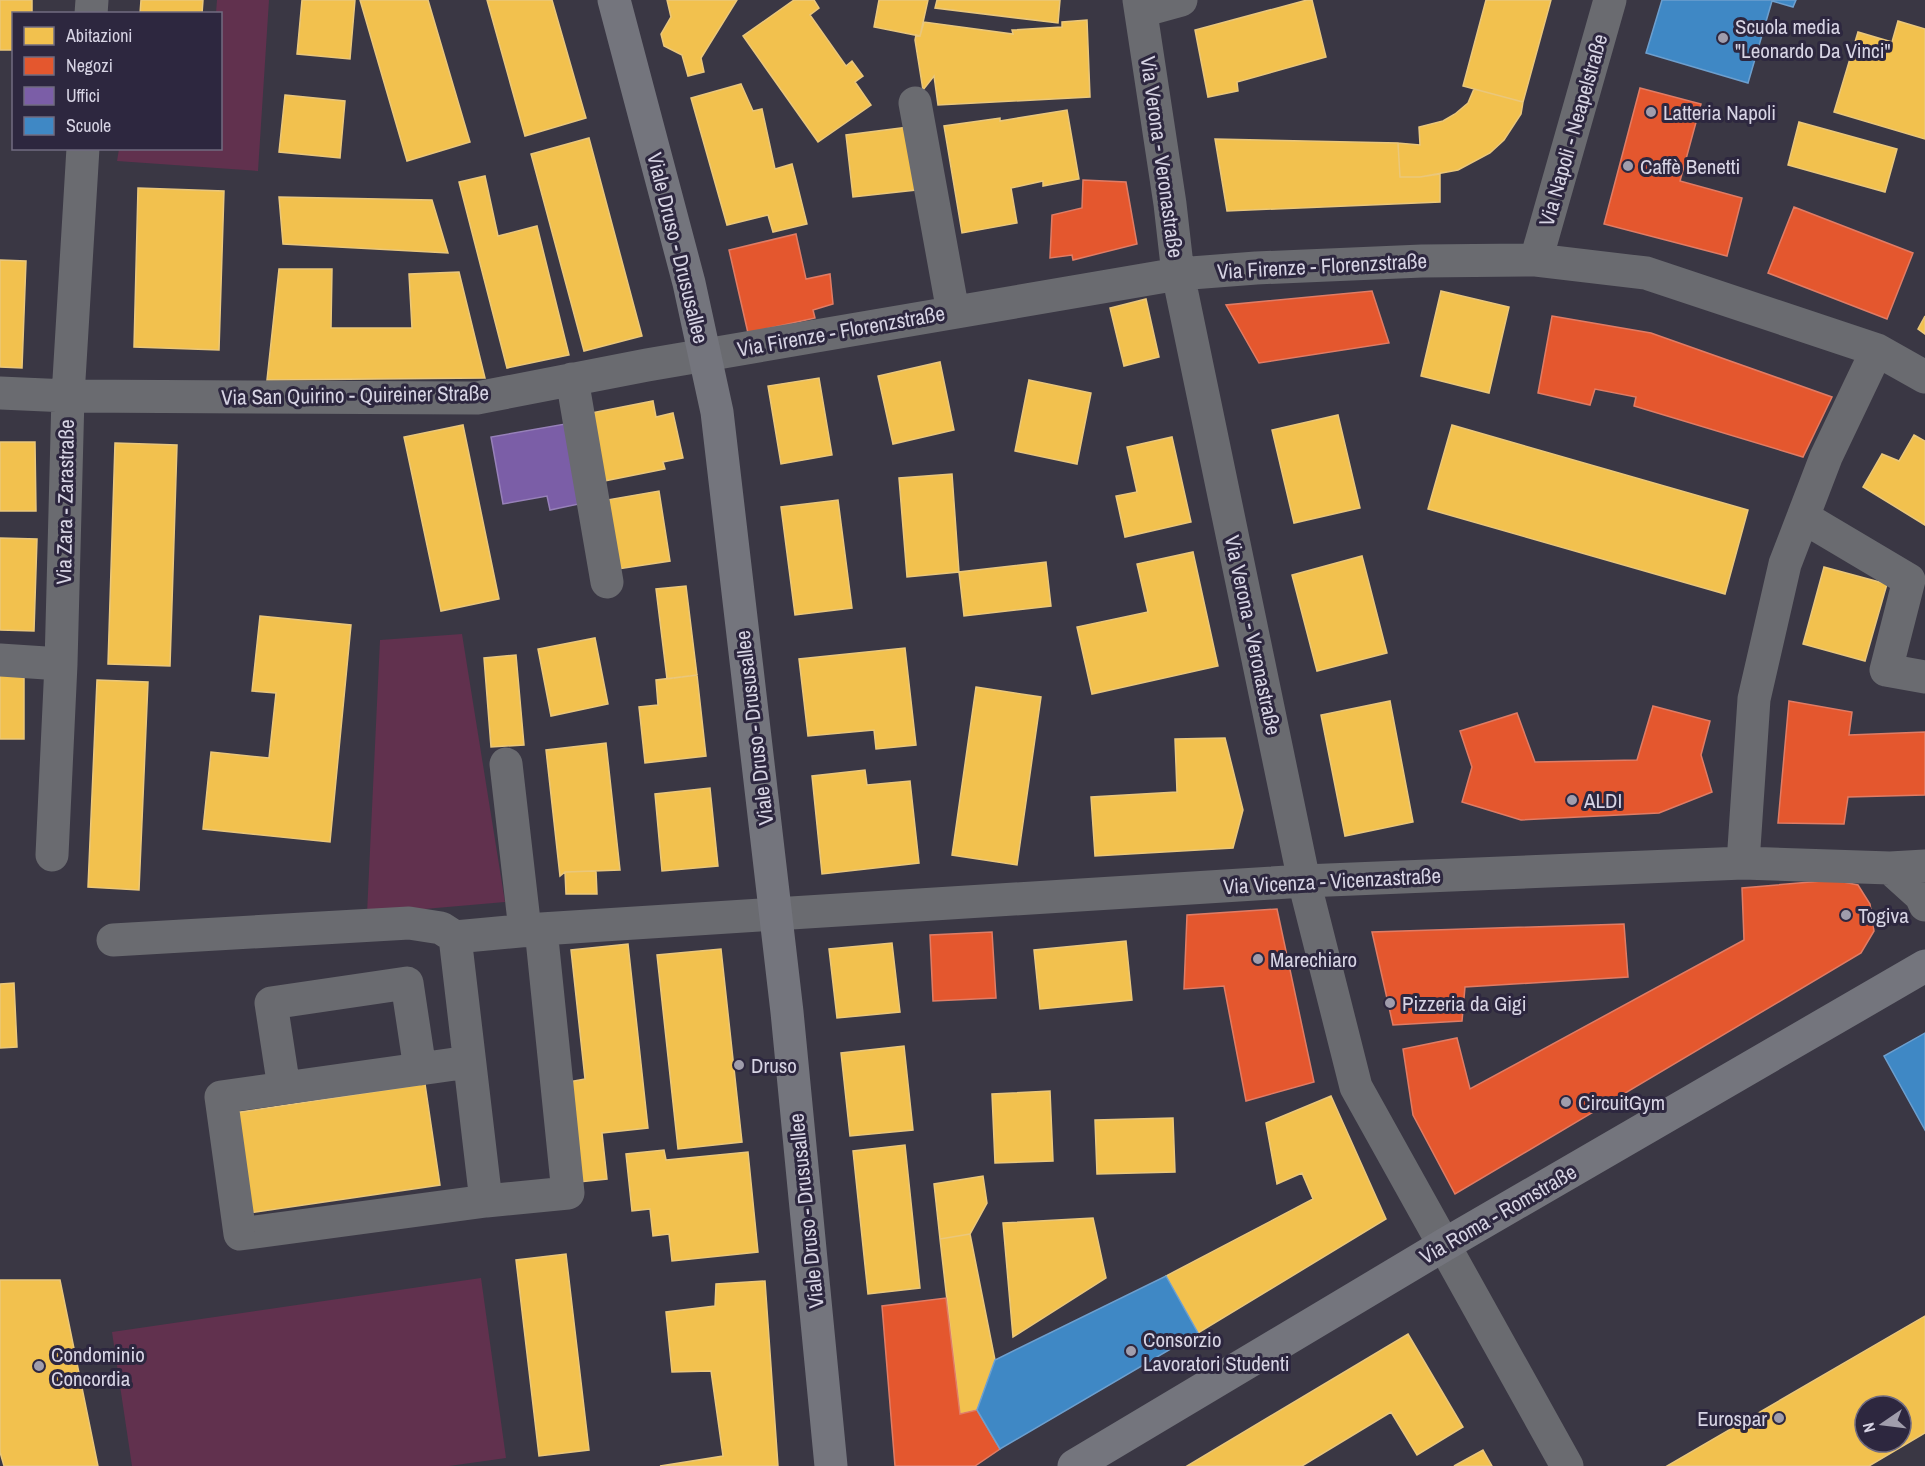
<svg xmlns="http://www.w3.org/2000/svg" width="1925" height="1466" font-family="'Archivo Narrow',sans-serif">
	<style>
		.green { fill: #61314e }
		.homes { fill: #f2c14e; stroke: #eac77b; stroke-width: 1.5; fill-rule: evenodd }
		.shops { fill: #e4572e; stroke: #e07c65; stroke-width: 1.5 }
		.offices { fill: #7b5ea7; stroke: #9781b9; stroke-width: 1.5 }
		.schools { fill: #3f88c5; stroke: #6d9fce; stroke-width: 1.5 }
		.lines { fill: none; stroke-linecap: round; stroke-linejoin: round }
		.minor { stroke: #6a6b70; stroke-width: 33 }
		.major { stroke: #74757d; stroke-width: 33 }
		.poi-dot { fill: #a09dac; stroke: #2d273f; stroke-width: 2 }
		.labels { text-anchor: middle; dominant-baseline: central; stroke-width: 6; stroke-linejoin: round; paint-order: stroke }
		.poi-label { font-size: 21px; fill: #d7d4e4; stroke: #2d273f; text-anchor: start }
		.street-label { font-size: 21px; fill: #d7d4e4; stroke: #2d273f }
	</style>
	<rect width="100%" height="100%" fill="#3a3744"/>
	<path class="green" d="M217 0H269L258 171 117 161 119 149 220 148V14L216 13Z
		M462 634 505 902 367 914 380 640Z
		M481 1278 506 1458 449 1466H132L112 1332Z"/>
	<path class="homes" d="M0 0H32V14H14V50H0Z
		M141 0H203L202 14H140Z
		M302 0H355L350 59 297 54Z
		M360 0H428L470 142 407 161Z
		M487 0H552L586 118 525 136Z
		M667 0H737L701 58 704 72 688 76 682 55 664 46 661 34 671 17Z
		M794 0H814L819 8 810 15 846 66 852 61 863 76 855 82 871 105 818 142 743 36Z
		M879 0H928L920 36 874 27Z
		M937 0H1060L1058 23 935 8Z
		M1307 0H1312L1326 57 1237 82 1238 91 1208 97 1195 30Z
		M1486 0H1551L1523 102 1463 86Z
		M1087 20 1090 97 938 105 934 76 923 90 915 40 916 35 920 36 924 22 1013 34 1012 30 1062 27V22Z
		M1898 21 1925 29V139L1834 112 1858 32 1892 42Z
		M741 84 753 111 762 109 775 169 792 164 807 224 773 232 768 215 727 225 691 98Z
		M1474 89 1523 102 1521 114 1504 140 1490 153 1458 170 1420 177H1400L1398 143 1420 145 1419 127 1443 121 1455 114 1468 103Z
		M285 95 345 101 340 158 279 152Z
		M1067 110 1079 179 1043 186V181L1011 188 1017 223 962 233 944 126 1000 118V121Z
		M1799 122 1897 149 1885 192 1788 165Z
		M908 127 916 190 853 197 846 135Z
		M589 138 642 336 584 351 531 154Z
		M1215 139 1398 143 1400 177H1420L1440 174V202L1227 211Z
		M485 176 498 236 537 226 569 355 507 368 459 182Z
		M138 188 224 191 219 350 134 347Z
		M279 197 432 200 448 253 283 244Z
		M0 260 26 261 22 368 0 367Z
		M279 269H332L331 328H412L409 274 459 272 485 378 267 380Z
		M1441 291 1509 307 1489 393 1421 376Z
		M1146 299 1159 357 1124 366 1110 308Z
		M1925 316V334L1918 329Z
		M940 362 954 430 893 444 878 376Z
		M819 378 832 455 781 464 768 386Z
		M1029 380 1091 393 1077 464 1015 451Z
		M653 401 656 417 673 413 683 458 663 462 665 469 604 481 591 413Z
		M1338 415 1360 508 1294 523 1272 430Z
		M463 425 499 599 441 611 404 437Z
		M1452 425 1748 510 1725 594 1428 509Z
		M1914 435 1925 441V525L1863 487 1882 454 1899 461Z
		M1172 437 1191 522 1125 537 1116 496 1137 492 1127 447Z
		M0 442H35L36 511H0Z
		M115 443 177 445 170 666 108 664Z
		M952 474 959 572 907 577 899 478Z
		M659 491 670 561 618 569 607 500Z
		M838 500 852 608 795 615 781 507Z
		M0 538 37 539 34 631 0 630Z
		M1193 552 1218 666 1092 694 1077 627 1148 612 1137 564Z
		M1362 556 1387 653 1317 671 1292 575Z
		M1046 562 1051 606 964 616 959 572Z
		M1824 567 1887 584 1865 661 1803 644Z
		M686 586 697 675 667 679 656 589Z
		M260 616 351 625 330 842 203 829 211 752 269 758 276 693 252 691Z
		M595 638 608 704 551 716 538 649Z
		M905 648 916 745 876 749 874 730 808 736 799 659Z
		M516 655 524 745 491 747 484 658Z
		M0 675H24V739H0Z
		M697 675 706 756 645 763 639 707 658 705 656 680Z
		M97 680 148 682 139 890 88 887Z
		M976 687 1041 697 1017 865 952 855Z
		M1390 701 1413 822 1345 836 1321 715Z
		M1225 738 1243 810 1233 848 1095 856 1091 797 1177 792 1175 739Z
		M606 743 620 870 565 872 560 876 546 750Z
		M865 770 867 785 910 781 919 863 822 874 812 776Z
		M710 788 718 866 662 871 655 794Z
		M596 871 597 894H566L565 872Z
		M1126 941 1132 1000 1040 1009 1034 950Z
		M892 943 900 1012 837 1018 829 949Z
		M628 944 648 1128 602 1133 607 1179 579 1182 568 1082 585 1079 571 950Z
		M721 949 742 1142 678 1149 657 955Z
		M14 983 17 1047 0 1048V984Z
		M904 1046 913 1130 850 1136 841 1053Z
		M425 1084 440 1185 249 1213 234 1113Z
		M1050 1091 1053 1161 995 1163 992 1094Z
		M1331 1096 1386 1219 1198 1333 1166 1276 1313 1199 1302 1173 1277 1184 1266 1123Z
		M1173 1118 1175 1172 1097 1174 1095 1120Z
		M905 1145 920 1288 868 1294 853 1151Z
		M664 1150 666 1160 748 1152 758 1252 672 1261 669 1234 653 1236 650 1209 632 1211 626 1154Z
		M983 1176 987 1203 970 1234 940 1239 934 1184Z
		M1093 1218 1106 1278 1013 1337 1003 1223Z
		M970 1234 995 1360 977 1410 960 1414 940 1239Z
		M566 1254 589 1450 539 1456 516 1260Z
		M0 1280H60L98 1466H4L0 1452Z
		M765 1281 778 1466H660L723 1456 711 1371 672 1372 666 1312 715 1306 716 1284Z
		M1925 1316V1433L1869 1466H1667ZM1865 1406H1901V1442H1865Z
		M1408 1334 1463 1427 1417 1455 1391 1412 1302 1466H1187Z
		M1483 1450 1492 1466H1454Z"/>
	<path class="shops" d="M1640 88 1701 104 1680 181 1742 198 1727 256 1604 224Z
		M1083 180 1126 182 1137 244 1073 260 1072 255 1050 258 1052 215 1082 208Z
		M1794 207 1913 253 1887 319 1768 273Z
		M796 234 806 279 830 274 833 304 813 310 815 318 748 333 729 250Z
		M1372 291 1389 343 1259 363 1226 305Z
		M1552 316 1651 333 1832 397 1803 457 1634 406 1636 397 1595 389 1590 405 1538 393Z
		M1789 701 1852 712 1849 735 1925 732V795L1848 797 1844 824 1778 823Z
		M1653 706 1710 721 1701 755 1712 792 1659 813 1521 820 1462 802 1472 767 1460 731 1517 713 1535 762 1637 760Z
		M1834 880 1858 885 1870 904 1874 931 1861 953 1455 1194 1413 1115 1403 1049 1457 1038 1470 1089 1744 940 1742 888Z
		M1277 909 1314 1082 1246 1101 1224 986 1184 989 1187 915Z
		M1624 924 1628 977 1465 987 1462 1021 1393 1025 1372 932Z
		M992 932 996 998 933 1001 930 935Z
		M946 1298 960 1414 977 1410 1000 1449 975 1466H895L882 1306Z"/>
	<path class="offices" d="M565 424 579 504 550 510 547 496 503 504 491 437Z"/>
	<path class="schools" d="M1662 0H1796L1793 7 1772 1 1748 83 1646 53Z
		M1925 1033V1130L1884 1056Z
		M1166 1276 1198 1333 1000 1449 977 1410 995 1360Z"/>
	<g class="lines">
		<path class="minor" d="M1139 0 1170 204 1178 274 1304 881 1356 1087 1567 1466
			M1141 11 1181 0
			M91 14 92 0
			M915 103 953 312
			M1536 260 1610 0
			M572 379 607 582
			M0 393 68 396 477 398 647 365 1178 274 1256 268 1422 261 1536 260 1646 273 1877 350 1925 377
			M1803 517 1909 580 1886 670 1925 677
			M0 660 61 664
			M506 764 525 930
			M52 855 61 664 68 396 83 148
			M1743 863 1754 699 1785 564 1826 457 1877 350
			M1890 868 1921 896 1925 905
			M541 929 568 1193 486 1201 455 937 541 929 775 914 1304 881 1743 863 1890 868 1925 866
			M113 940 409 923 441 928 455 937
			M469 1062 221 1097 240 1234 486 1201
			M284 1088 271 1003 407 983 420 1069"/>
		<path class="major" d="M614 0 689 283 717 412 787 1012 831 1466
			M1074 1466 1444 1245 1925 966"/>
	</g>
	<g class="poi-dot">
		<circle cx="1723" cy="38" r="6"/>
		<circle cx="1651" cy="112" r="6"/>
		<circle cx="1628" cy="166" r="6"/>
		<circle cx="1572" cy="800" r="6"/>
		<circle cx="1846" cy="915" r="6"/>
		<circle cx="1258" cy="959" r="6"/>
		<circle cx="1390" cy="1003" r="6"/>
		<circle cx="739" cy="1065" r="6"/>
		<circle cx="1566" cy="1102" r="6"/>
		<circle cx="1131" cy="1351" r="6"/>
		<circle cx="39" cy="1366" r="6"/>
		<circle cx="1779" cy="1418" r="6"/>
	</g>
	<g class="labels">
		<g class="poi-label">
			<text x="1735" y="26">Scuola media<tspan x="1735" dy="24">"Leonardo Da Vinci"</tspan></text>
			<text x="1663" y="112">Latteria Napoli</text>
			<text x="1640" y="166">Caffè Benetti</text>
			<text x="1584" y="800">ALDI</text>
			<text x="1858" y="915">Togiva</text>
			<text x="1270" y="959">Marechiaro</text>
			<text x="1402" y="1003">Pizzeria da Gigi</text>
			<text x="751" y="1065">Druso</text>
			<text x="1578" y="1102">CircuitGym</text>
			<text x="1143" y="1339">Consorzio<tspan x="1143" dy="24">Lavoratori Studenti</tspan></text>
			<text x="51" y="1354">Condominio<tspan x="51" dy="24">Concordia</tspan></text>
			<text x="1767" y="1418" text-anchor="end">Eurospar</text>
		</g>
		<g class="street-label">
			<text transform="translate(1573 130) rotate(-74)">Via Napoli - Neapelstraße</text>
			<text transform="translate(1162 157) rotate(82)">Via Verona - Veronastraße</text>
			<text transform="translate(678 248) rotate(76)">Viale Druso - Drususallee</text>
			<text transform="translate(1322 266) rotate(-3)">Via Firenze - Florenzstraße</text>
			<text transform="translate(841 331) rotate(-10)">Via Firenze - Florenzstraße</text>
			<text transform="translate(355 395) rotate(-1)">Via San Quirino - Quireiner Straße</text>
			<text transform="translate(65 502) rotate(-89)">Via Zara - Zarastraße</text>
			<text transform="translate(1253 635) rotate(78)">Via Verona - Veronastraße</text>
			<text transform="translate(754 728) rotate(-97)">Viale Druso - Drususallee</text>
			<text transform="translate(1332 881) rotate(-3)">Via Vicenza - Vicenzastraße</text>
			<text transform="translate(806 1211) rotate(-96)">Viale Druso - Drususallee</text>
			<text transform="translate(1498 1214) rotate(-30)">Via Roma - Romstraße</text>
		</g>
	</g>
	<rect x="12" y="12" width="210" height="138" fill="#2d273f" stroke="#716c81" stroke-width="1.5"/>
	<rect x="24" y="27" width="30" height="18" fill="#f2c14e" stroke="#716c81" stroke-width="1.5"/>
	<text x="66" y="42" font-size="18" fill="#d7d4e4">Abitazioni</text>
	<rect x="24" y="57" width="30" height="18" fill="#e4572e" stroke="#716c81" stroke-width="1.5"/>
	<text x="66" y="72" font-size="18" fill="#d7d4e4">Negozi</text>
	<rect x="24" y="87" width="30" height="18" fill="#7b5ea7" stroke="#716c81" stroke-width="1.5"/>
	<text x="66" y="102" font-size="18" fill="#d7d4e4">Uffici</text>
	<rect x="24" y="117" width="30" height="18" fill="#3f88c5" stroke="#716c81" stroke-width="1.5"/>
	<text x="66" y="132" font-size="18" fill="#d7d4e4">Scuole</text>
	<g transform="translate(1883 1424) rotate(256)"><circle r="28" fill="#2d273f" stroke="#716c81" stroke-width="1.5"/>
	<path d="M0-4.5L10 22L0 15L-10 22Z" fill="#a09dac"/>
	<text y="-9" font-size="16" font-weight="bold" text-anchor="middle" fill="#d7d4e4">N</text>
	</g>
</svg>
